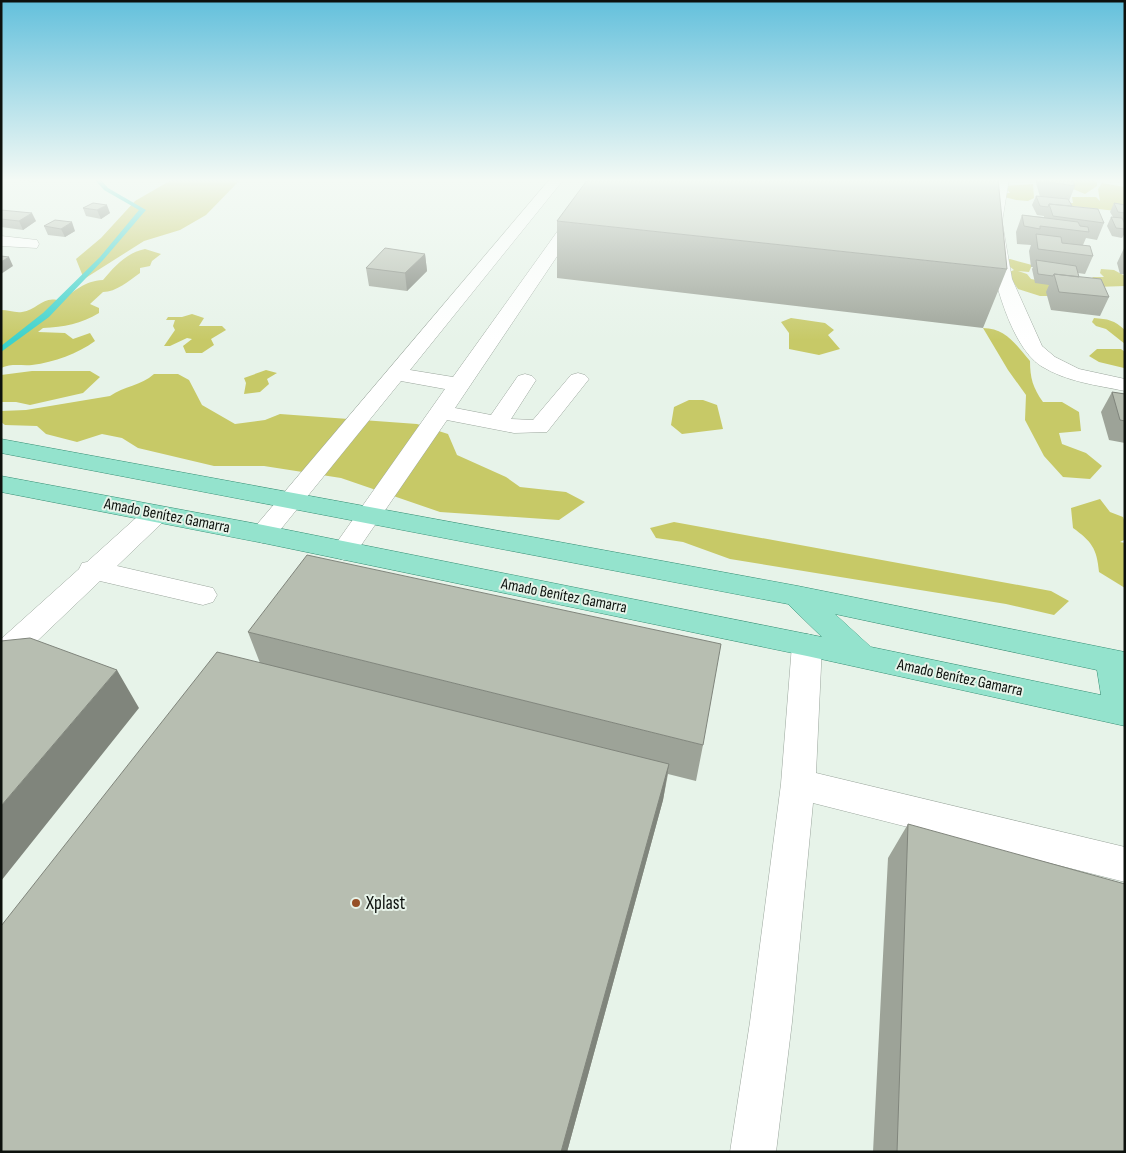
<svg xmlns="http://www.w3.org/2000/svg" width="1126" height="1153" font-family="'Sofia Sans Condensed',sans-serif">
	<style>
		.forest { fill: #c7c967 }
		.lines { fill: none; stroke-linecap: round; stroke-linejoin: round }
		.stream { fill: #3dd2cb; fill-rule: evenodd }
		.minor-casing { stroke: #9ba69d; stroke-width: 1 }
		.major-casing { stroke: #368e74; stroke-width: 1 }
		.minor { fill: #fff; fill-rule: evenodd }
		.major { fill: #94e3cd; fill-rule: evenodd }
		.wall { fill: #9da398 }
		.shaded-wall { fill: #80857c }
		.building { fill: #b7beb1; stroke: #80857c }
		.poi-dot { fill: #965027; stroke: #e7f3e9; stroke-width: 2 }
		.labels { text-anchor: middle; dominant-baseline: central; stroke-width: 4; stroke-linejoin: round; paint-order: stroke }
		.street-label { font-size: 16px; fill: #0d110d; stroke: #e7f3e9 }
		.near-poi-label { font-size: 19px; fill: #0d110d; stroke: #e7f3e9; text-anchor: start }
	</style>
	<rect width="100%" height="100%" fill="#e7f3e9"/>
	<path class="forest" d="M173 179H241L206 215 180 230 144 241 84 279 76 259 101 238 135 201Z
		M1066 179H1090L1097 182V186L1085 194 1073 189Z
		M1102 183 1125 187V212L1063 205 1064 203H1073L1072 197H1096L1100 201 1098 189Z
		M1033 184 1034 198 1028 201 1016 200 993 194 1010 193 1005 186Z
		M145 249 161 254 152 261 150 266 140 268V273C129 281 116 292 103 292L90 304 99 308V313C81 324 64 327 43 328L38 332 65 333 73 339 90 333 95 341C77 354 55 362 32 365 21 366 12 363 1 368V310C8 310 15 313 22 312 38 310 43 295 60 301 75 291 84 281 103 280 115 266 126 253 145 249Z
		M1010 259 1032 265 1029 272 1018 271 1027 274 1031 279 1057 284 1053 296H1040L1018 289 1007 273 1014 270 1004 262 1005 260Z
		M1101 269 1114 270 1125 276V286L1095 287 1088 282 1093 277H1104L1100 273Z
		M192 314 204 318 199 326H222L226 330 211 339 214 345 202 353H186L183 346 192 339 187 338 170 346H164L175 330 173 326 175 320H166L168 317H182Z
		M791 318 825 323 834 330 828 335 840 349 819 355 789 349V333L781 322Z
		M1094 318C1108 319 1114 320 1125 330V344L1106 329 1096 326 1092 322Z
		M983 328C1006 328 1016 345 1030 361 1030 378 1033 388 1043 402H1062L1079 412 1081 431 1059 433 1062 444 1086 453 1102 466 1090 479 1063 477 1044 456 1025 420 1026 395 1008 370Z
		M1097 349H1121L1125 352 1124 368 1099 362 1089 356Z
		M266 370 277 373 267 379 269 384 260 392 244 394 246 383 244 378Z
		M32 371H90L100 377 83 393 30 405 16 402H1V375Z
		M154 374H178L189 380 202 405 235 424 265 420 280 414 417 424 448 434 457 455 506 477 520 487 566 492 585 502 559 520 440 512 341 478 264 466H214L138 448 122 438 102 434 77 442 46 434 37 426 5 425 1 422V411L26 410 110 396C124 386 141 386 154 374Z
		M689 400H703L717 405 723 429 682 434 671 425 674 407Z
		M1100 499 1110 512 1123 517C1126 524 1125 532 1124 540L1120 542 1125 543V588L1099 572C1097 548 1091 541 1073 528L1071 508Z
		M674 522 1051 591 1069 601 1054 615 1006 604 730 559 683 542 656 538 650 528Z"/>
	<g class="lines">
		<path class="stream" d="M94 179H100L108 188 146 210 104 259 49 317 1 352V346L43 313 100 257 139 210 104 190Z"/>
		<g class="minor-casing">
			<path id="minor" d="M550 179H564L410 370 453 377 595 179H609L455 408 491 415 518 376 525 374 532 376 536 380 511 419 533 420 571 375 578 373 585 375 589 379 547 432 514 433 447 420 353 557 344 560 335 557 331 551 335 545 445 389 401 381 272 540 263 543 254 540 250 534 254 528Z
				M995 179H1009L1002 222 1012 279 1042 346 1055 357 1079 369 1125 379V391C1096 385 1067 382 1041 366 1008 345 988 262 986 224 986 210 992 193 995 179Z
				M1 236 37 240 39 244 37 248 1 246Z
				M156 506 165 508 169 514 165 520 117 566 213 588 217 595 213 602 203 605 100 581 12 665 1 669V639L79 569 82 563 87 562 147 508Z
				M807 634 818 637 822 645 816 773 1125 847V882L813 803 792 1022 776 1152H730L750 1022 781 784 792 645 796 637Z"/>
		</g>
		<g class="major-casing">
			<path id="major" d="M1 439 798 586 1125 652V726L807 656 263 543 1 492V476L263 525 822 637 788 604 1 453ZM835 614 1097 670 1101 695 871 647Z"/>
		</g>
		<use href="#minor" class="minor"/>
		<use href="#major" class="major"/>
	</g>
	<path class="wall" d="M18 179H41L35 182 19 180Z
		M1035 179H1072L1075 186 1069 201 1072 206 1104 223 1097 240 1086 238 1083 245 1093 256 1085 274 1078 273 1079 277 1109 297 1100 316 1051 310 1046 292 1049 285 1035 283 1032 269 1033 267H1031L1029 251 1031 245 1017 244 1016 232 1022 215 1044 217V216L1037 215 1032 205 1036 196 1040 197Z
		M93 203 110 213 101 219 86 216 83 208Z
		M1114 203 1125 205V222H1124L1125 224V233L1122 238 1112 236 1107 226 1111 217H1113L1110 212Z
		M1 210 36 221 23 230 1 227Z
		M557 221 1007 269 983 328 557 278Z
		M44 226 75 231 65 237 48 235Z
		M1125 246V274H1120L1117 263Z
		M425 254 427 271 407 291 369 286 366 268Z
		M1112 392 1125 394V443L1109 440 1101 412Z
		M248 632 703 745 696 781 668 774 663 800 567 1152H1L260 663Z
		M908 824 1125 1152H873L888 858Z"/>
	<path class="shaded-wall" d="M34 179H41L35 182Z
		M107 205 110 213 101 219 97 210Z
		M32 213 36 221 23 230 19 221Z
		M72 222 75 231 65 237 61 229Z
		M425 254 427 271 407 291 405 273Z
		M9 257 13 266 1 274V262Z
		M117 670 139 708 1 881V806Z
		M669 764 663 800 567 1152H561Z"/>
	<path class="building" d="M588 179H998L1007 269 557 221Z
		M1046 179H1072L1075 186 1047 182Z
		M1036 196 1068 199 1072 206 1049 204 1048 207 1040 206Z
		M93 203 107 205 97 210 83 208Z
		M1114 203 1125 205V213L1118 212Z
		M1049 204 1098 209 1104 223 1053 216Z
		M1 210 32 213 19 221 1 219Z
		M1022 215 1078 222 1080 226 1088 227 1089 232 1040 226V229L1024 226Z
		M1111 217 1122 218 1125 224V229L1116 228Z
		M55 220 72 222 61 229 44 226Z
		M1036 234 1061 237 1062 243 1090 246 1093 256 1038 249Z
		M385 248 425 254 405 273 366 268Z
		M1 256 9 257 1 262Z
		M1036 260 1076 266 1079 277 1054 274 1053 276 1038 274Z
		M1054 274 1101 279 1109 297 1059 292Z
		M1112 392 1125 394V421L1120 420Z
		M307 555 721 644 703 745 248 632Z
		M30 638 117 670 1 806V641Z
		M217 652 669 764 561 1152H1V926Z
		M908 824 1125 884V1152H897Z"/>
	<linearGradient id="sky" x2="0" y2="1"><stop stop-color="#63c0dc"/><stop offset="0.53" stop-color="#f4faf5"/><stop offset="1" stop-color="#f4faf5" stop-opacity="0"/></linearGradient>
	<rect width="1126" height="340" fill="url(#sky)"/>
	<circle class="poi-dot" cx="356" cy="903" r="5"/>
	<g class="labels">
		<g class="street-label">
			<text transform="translate(167 516) rotate(11)">Amado Benítez Gamarra</text>
			<text transform="translate(564 596) rotate(11)">Amado Benítez Gamarra</text>
			<text transform="translate(960 678) rotate(12)">Amado Benítez Gamarra</text>
		</g>
		<g class="near-poi-label">
			<text x="366" y="903">Xplast</text>
		</g>
	</g>
	<rect width="1126" height="1153" fill="none" stroke="#0d110d" stroke-width="5"/>
</svg>
